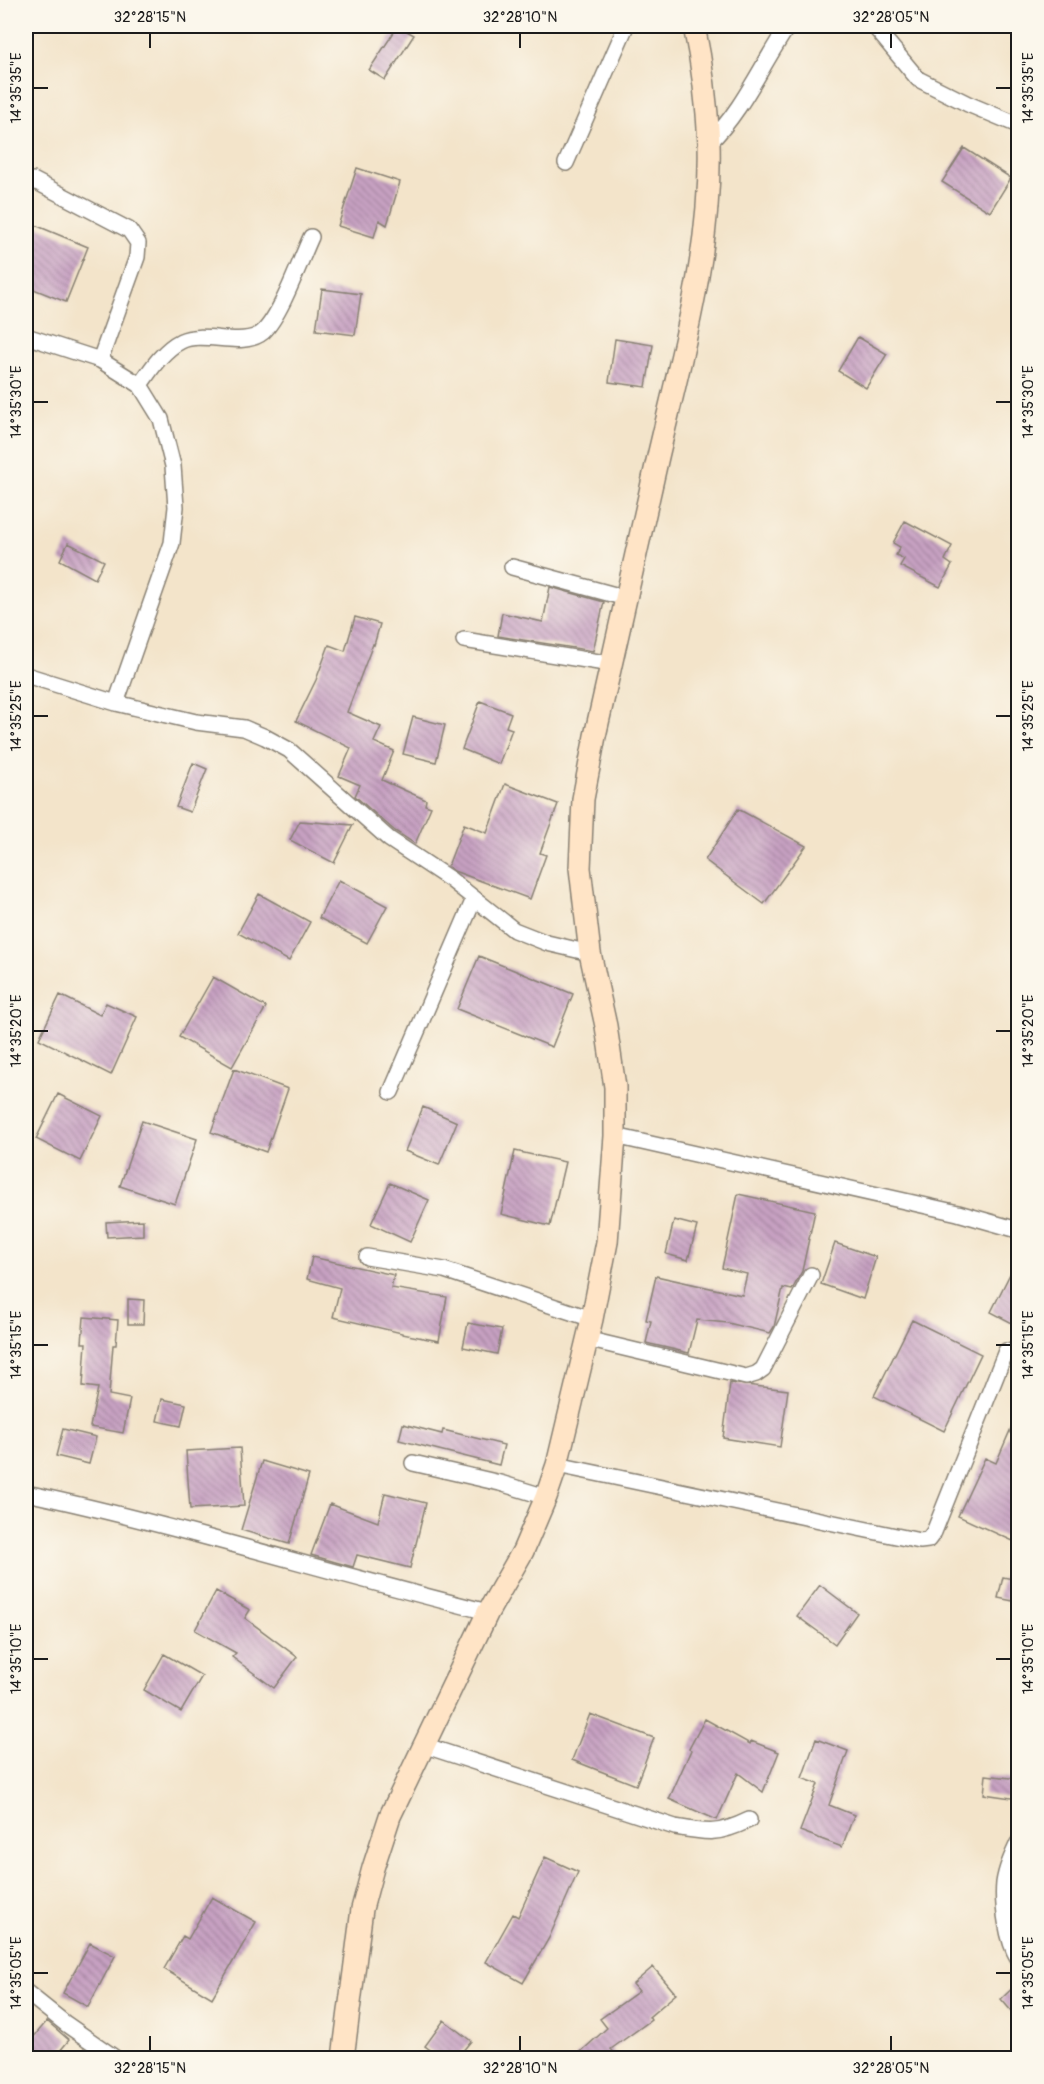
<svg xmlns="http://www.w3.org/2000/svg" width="1044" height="2084" font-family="Pangolin,sans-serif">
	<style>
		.building { fill: url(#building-back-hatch) }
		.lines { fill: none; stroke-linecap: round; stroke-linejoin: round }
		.street-casing { stroke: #888073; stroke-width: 18 }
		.secondary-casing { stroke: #888073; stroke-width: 24 }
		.street { stroke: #fff; stroke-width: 15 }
		.secondary { stroke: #ffe4c6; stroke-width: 21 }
		.ticks { fill: none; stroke: #1c1c1c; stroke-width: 2 }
		.neatline { fill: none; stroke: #1c1c1c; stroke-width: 2 }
		.ticks-label { font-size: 15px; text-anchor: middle; fill: #1c1c1c }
	</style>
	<defs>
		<pattern id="building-back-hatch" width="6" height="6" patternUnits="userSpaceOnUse" patternTransform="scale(1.5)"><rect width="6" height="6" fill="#c7a1c2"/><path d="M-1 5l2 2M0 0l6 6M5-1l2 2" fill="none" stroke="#a1829d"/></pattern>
	</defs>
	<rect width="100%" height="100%" fill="#fbf7ec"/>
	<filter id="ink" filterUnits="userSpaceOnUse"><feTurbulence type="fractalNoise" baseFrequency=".0167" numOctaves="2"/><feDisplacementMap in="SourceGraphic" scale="12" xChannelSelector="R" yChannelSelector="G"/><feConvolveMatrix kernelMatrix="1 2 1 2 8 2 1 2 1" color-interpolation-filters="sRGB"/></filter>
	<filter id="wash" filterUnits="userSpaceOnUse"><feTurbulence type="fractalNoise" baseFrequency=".008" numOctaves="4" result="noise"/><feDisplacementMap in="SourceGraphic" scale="24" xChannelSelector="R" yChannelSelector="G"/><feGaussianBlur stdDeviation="1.35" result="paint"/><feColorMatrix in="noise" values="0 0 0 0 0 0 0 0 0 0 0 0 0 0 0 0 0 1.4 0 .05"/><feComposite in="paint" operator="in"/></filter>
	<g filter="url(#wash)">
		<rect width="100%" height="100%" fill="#f3e4ca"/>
		<g id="blocks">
			<path class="building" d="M398 26 414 35 385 80 369 70Z
				M964 148 1011 178 990 212 942 182Z
				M357 168 400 182 387 225 379 220 374 237 338 226Z
				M35 225 88 247 66 302 26 286V247Z
				M322 289 361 294 355 335 316 330Z
				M858 337 887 354 866 388 838 371Z
				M615 339 653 345 646 387 609 382Z
				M905 521 952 546 945 560 952 565 940 587 900 566 904 559 896 555 900 547 893 543Z
				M68 543 104 561 95 579 60 560Z
				M550 587 604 602 593 651 498 636 502 613 543 622Z
				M355 617 380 624 374 645 373 644 347 712 381 727 374 742 394 751 382 780 426 800 425 805 431 807 415 844 395 831 355 796 360 785 339 776 351 748 296 721 316 680 329 645 345 651Z
				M480 701 511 713 506 727 512 729 499 764 462 749Z
				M413 717 445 725 436 762 403 754Z
				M193 763 207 769 190 812 176 807Z
				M505 784 558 804 540 853 546 855 530 899 454 871 448 866 464 824 487 833Z
				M738 809 806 846 764 904 705 860Z
				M300 821 353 825 334 863 290 840Z
				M339 880 387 906 367 943 319 918Z
				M259 894 310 922 289 961 238 933Z
				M479 956 573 994 552 1047 457 1009Z
				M213 977 266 1007 232 1067 179 1037Z
				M60 995 100 1015 106 1003 137 1017 111 1075 39 1039Z
				M234 1069 288 1089 266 1152 211 1132Z
				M58 1094 102 1116 80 1161 36 1139Z
				M423 1107 457 1122 439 1165 405 1151Z
				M142 1121 197 1139 175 1204 120 1186Z
				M515 1151 565 1162 550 1226 501 1214Z
				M390 1183 429 1200 410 1242 371 1224Z
				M738 1194 815 1211 802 1271 792 1290 783 1288 774 1327 770 1333 728 1323 697 1320 689 1353 646 1343 651 1321 646 1320 656 1276 742 1295 747 1274 722 1268Z
				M143 1220V1235L107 1237 106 1222Z
				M674 1220 697 1226 688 1260 666 1254Z
				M835 1243 876 1257 863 1299 821 1284Z
				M312 1257 394 1275 391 1288 447 1297 439 1341 402 1334V1333L333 1317 340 1288 307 1279Z
				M1018 1258V1316L1014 1324 991 1312Z
				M128 1299 144 1300 143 1324H128Z
				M84 1317 118 1320 116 1345H113L109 1395 130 1399 123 1433 90 1427 98 1388 83 1386 86 1343H82Z
				M912 1320 981 1354 944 1431 874 1396Z
				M468 1323 502 1329 497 1354 463 1347Z
				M730 1383 788 1390 780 1447 723 1438Z
				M162 1399 186 1404 181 1426 157 1421Z
				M1018 1412V1528L1013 1541 958 1516 985 1458 996 1463Z
				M403 1424 442 1434 443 1430 504 1445 499 1465 399 1440Z
				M63 1429 96 1437 89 1464 56 1456Z
				M240 1448 244 1506 190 1509 186 1451Z
				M262 1461 309 1475 289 1544 241 1530Z
				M385 1493 426 1503 410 1568 357 1555 353 1567 311 1555 330 1504 378 1522Z
				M1003 1577 1018 1580V1602L998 1598Z
				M820 1585 857 1613 835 1644 797 1616Z
				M216 1591 250 1610 245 1618 297 1657 274 1688 232 1657 236 1653 195 1630Z
				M164 1654 202 1676 181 1712 144 1690Z
				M590 1714 654 1738 636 1785 572 1760Z
				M705 1719 750 1744 751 1741 779 1752 763 1792 738 1773 717 1820 669 1799 691 1750 689 1749Z
				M816 1739 848 1751 829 1805 854 1815 842 1847 800 1831 818 1784 802 1778Z
				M986 1775 1018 1779V1799L984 1794Z
				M545 1857 578 1872 549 1938 523 1983 486 1962 513 1914 518 1917Z
				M212 1897 256 1922 212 1998 164 1969 183 1936 188 1939Z
				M90 1943 115 1956 88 2007 63 1993Z
				M653 1967 676 1994 649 2017 651 2020 611 2049 619 2058H574L607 2028 600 2019 639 1991 633 1984Z
				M1018 1983V2019L1001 1999Z
				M444 2020 471 2041 457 2058H441L425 2046Z
				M47 2021 69 2040 54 2058H37L26 2049V2046Z"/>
		</g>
	</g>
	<g filter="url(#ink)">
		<use href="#blocks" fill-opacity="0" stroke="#888073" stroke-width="1.5"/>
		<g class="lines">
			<g class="street-casing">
				<path id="street" d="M874 26 918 79 968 104 1018 125
					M709 143C743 110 762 64 788 26
					M566 163 626 26
					M33 180 129 230 138 243 137 257 100 360
					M26 336 100 360 140 385 161 419 173 466 176 507 172 543 116 703
					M140 385C151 369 163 350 181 341 204 330 243 349 263 332 281 315 300 261 311 237
					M512 567 626 598
					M464 640 611 664
					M26 675 116 703 196 722 244 728 265 737 289 750 389 839 451 880 514 930 547 943 590 953
					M391 1092 474 899
					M615 1136 958 1213 1018 1230
					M367 1257 444 1270 592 1319
					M586 1339 746 1377 756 1374 763 1369 811 1275
					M413 1463 500 1483 546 1497
					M557 1465 920 1541 928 1540 934 1532 1006 1351
					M26 1493C181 1526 333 1574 488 1612
					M423 1745 675 1827C708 1833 718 1835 749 1820
					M1018 1843C1012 1856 1006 1869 1004 1883 1002 1904 1007 1941 1018 1958
					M26 1992 66 2024 115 2058"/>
			</g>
			<g class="secondary-casing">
				<path id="secondary" d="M343 2058 362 1909 373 1868 390 1816 488 1612 523 1551 546 1497 557 1465 592 1319 607 1242 615 1136V1087L606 1026 590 953 580 868 583 799 595 736C616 645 636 553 657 461 681 357 712 250 709 143 707 103 702 64 694 26"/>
			</g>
			<use href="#street" class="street"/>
			<use href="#secondary" class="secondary"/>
		</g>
	</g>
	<path class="ticks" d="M150 33V48M520 33V48M891 33V48M33 88H48M996 88H1011M33 402H48M996 402H1011M33 716H48M996 716H1011M33 1031H48M996 1031H1011M33 1345H48M996 1345H1011M33 1659H48M996 1659H1011M33 1973H48M996 1973H1011M150 2036V2051M520 2036V2051M891 2036V2051"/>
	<rect width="1044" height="2084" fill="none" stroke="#fbf7ec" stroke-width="66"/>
	<rect x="33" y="33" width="978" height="2018" class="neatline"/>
	<g class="ticks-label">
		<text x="150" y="22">32°28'15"N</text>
		<text x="520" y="22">32°28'10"N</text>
		<text x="891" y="22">32°28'05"N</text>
		<text transform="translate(1028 88) rotate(-90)" y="5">14°35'35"E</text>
		<text transform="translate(16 88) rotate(-90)" y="5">14°35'35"E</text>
		<text transform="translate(1028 402) rotate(-90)" y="5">14°35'30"E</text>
		<text transform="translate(16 402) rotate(-90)" y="5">14°35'30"E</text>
		<text transform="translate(1028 716) rotate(-90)" y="5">14°35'25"E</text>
		<text transform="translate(16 716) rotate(-90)" y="5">14°35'25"E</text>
		<text transform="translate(16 1031) rotate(-90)" y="5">14°35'20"E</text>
		<text transform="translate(1028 1031) rotate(-90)" y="5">14°35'20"E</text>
		<text transform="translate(1028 1345) rotate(-90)" y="5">14°35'15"E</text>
		<text transform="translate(16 1345) rotate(-90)" y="5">14°35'15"E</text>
		<text transform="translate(16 1659) rotate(-90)" y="5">14°35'10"E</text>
		<text transform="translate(1028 1659) rotate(-90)" y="5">14°35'10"E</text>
		<text transform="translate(16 1973) rotate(-90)" y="5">14°35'05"E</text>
		<text transform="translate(1028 1973) rotate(-90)" y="5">14°35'05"E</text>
		<text x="150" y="2073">32°28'15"N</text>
		<text x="520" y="2073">32°28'10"N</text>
		<text x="891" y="2073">32°28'05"N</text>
	</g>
</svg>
